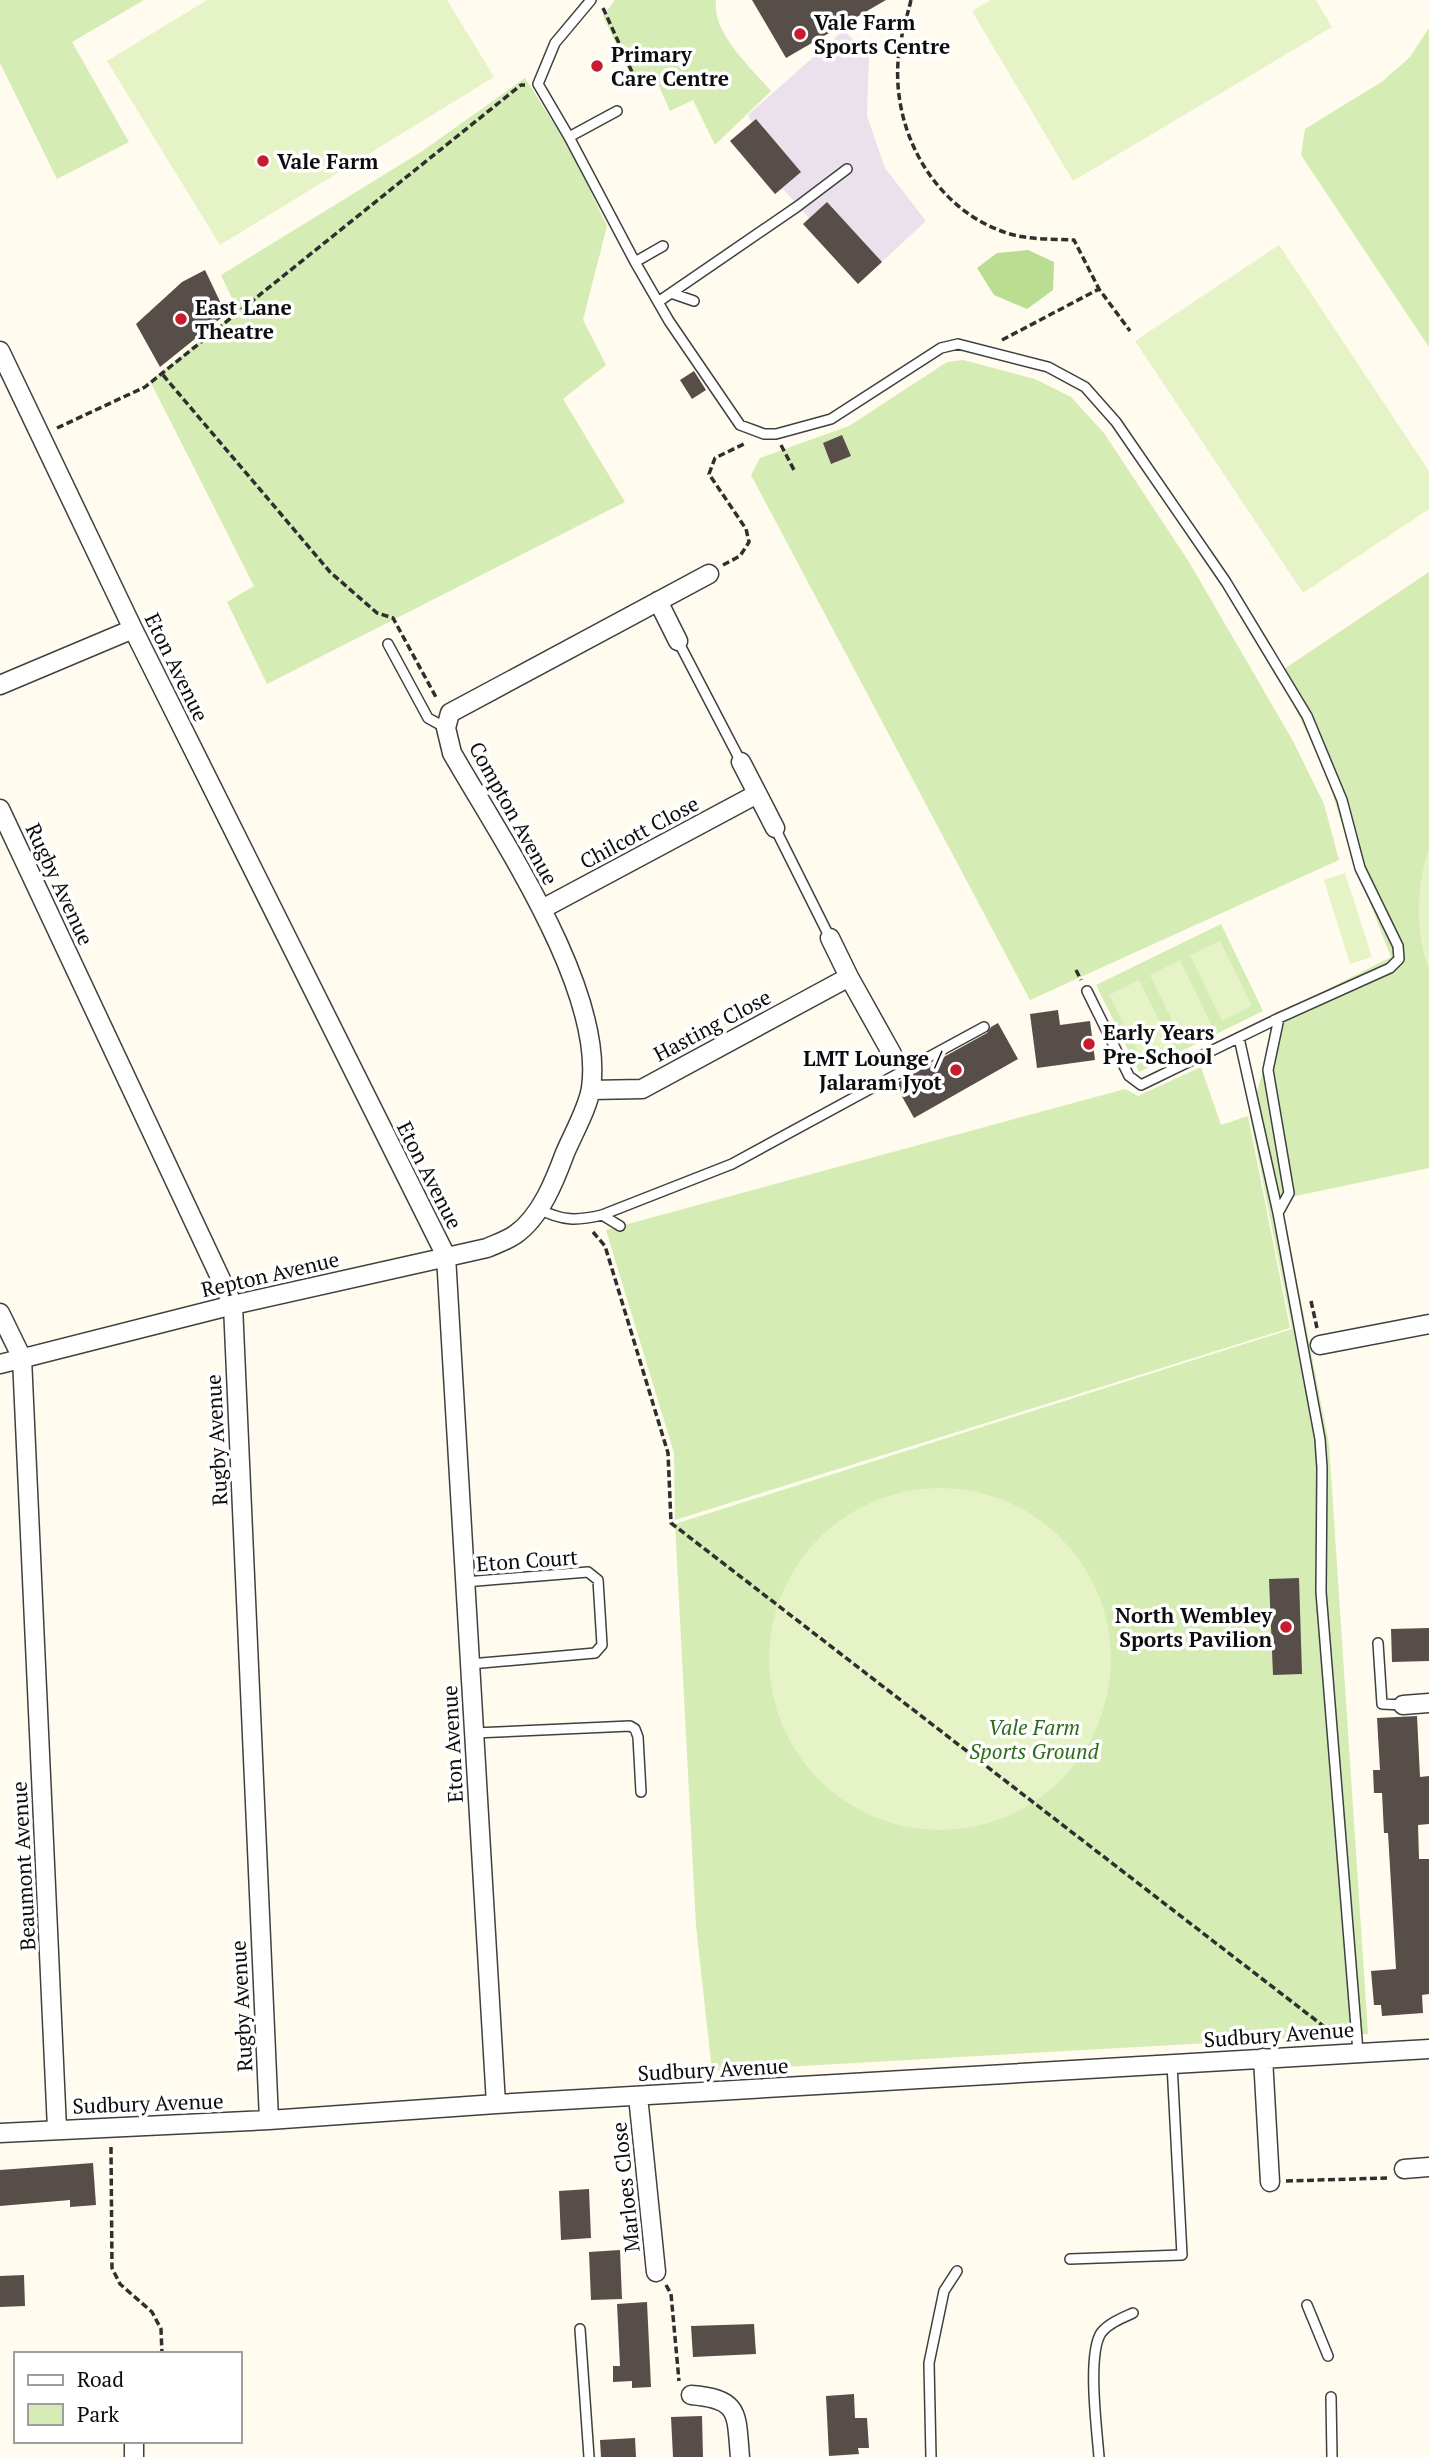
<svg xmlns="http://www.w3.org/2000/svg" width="1429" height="2457" font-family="'PT Serif',serif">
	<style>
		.industrial { fill: #ebe1ed }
		.green { fill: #d5ecb4 }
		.forest { fill: #b9de92 }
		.pitch { fill: #e6f3c7 }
		.building { fill: #574d49 }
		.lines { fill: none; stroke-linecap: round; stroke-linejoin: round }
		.lane-casing { stroke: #404040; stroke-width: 12 }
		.street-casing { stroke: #404040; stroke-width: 21 }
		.path { stroke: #2f2f2f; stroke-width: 3.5; stroke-dasharray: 7 3.5; stroke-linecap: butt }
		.lane { stroke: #fff; stroke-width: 9 }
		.street { stroke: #fff; stroke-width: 18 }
		.poi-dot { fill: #c71b2e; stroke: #fff; stroke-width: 2.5 }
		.labels { text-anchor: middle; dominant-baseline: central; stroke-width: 7; stroke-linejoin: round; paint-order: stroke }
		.poi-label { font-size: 21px; font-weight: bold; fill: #0d0d0d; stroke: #fff; text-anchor: start }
		.street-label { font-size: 21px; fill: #0d0d0d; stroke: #fff }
		.park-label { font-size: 21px; font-style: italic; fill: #2f6a19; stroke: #fff }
	</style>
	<rect width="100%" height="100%" fill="#fffbee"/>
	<path class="industrial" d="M844 30 869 56 867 116 885 168 926 221 858 284 803 224 809 218 783 189 775 194 730 141 752 122 748 115Z"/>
	<path class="green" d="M0 0H144L72 42 129 142 57 179 0 63Z
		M615 0H716C712 34 751 67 771 91L715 145 693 100 670 111 654 75 635 84 603 16Z
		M1429 28V347L1301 155 1305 129 1383 81 1410 57Z
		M525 78 573 154 607 226 583 320 606 365 563 399 625 502 267 684 227 602 254 586 150 381 238 311 221 275 421 152Z
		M963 360 1035 379 1071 397 1104 433 1189 562 1293 741 1324 804 1339 860 1030 1000 751 475 760 458 849 426 947 362Z
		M1429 572V1168L1281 1199 1329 1444 1368 2034 712 2071 696 1926 675 1524 1292 1329 1250 1117 1279 1014 1391 957 1353 859 1325 770 1278 673Z
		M1221 924 1263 1011 1139 1072 1096 985Z
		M1201 1067 1221 1125 1248 1116 1290 1328 675 1520 674 1453 606 1230 1125 1089 1138 1096Z"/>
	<path class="forest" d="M1028 250 1054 262 1053 290 1027 309 994 295 977 268 997 253Z"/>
	<path class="pitch" d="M207 0H447L494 77 220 245 107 61Z
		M991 0H1316L1332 27 1073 181 972 11Z
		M1279 245 1429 471V509L1303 593 1135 341Z
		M1429 848V969C1414 931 1417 885 1429 848Z
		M1345 873 1372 957 1350 964 1324 880Z
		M1220 941 1252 1006 1222 1021 1190 955Z
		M1180 960 1212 1026 1182 1041 1150 975Z
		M1139 980 1172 1046 1142 1060 1109 995Z
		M769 1659a171 171 0 1 1 342 0a171 171 0 1 1-342 0Z"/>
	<path class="building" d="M752 0H886L786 58Z
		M756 119 801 172 775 194 730 141Z
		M827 202 882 262 858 284 803 224Z
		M205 270 226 314 160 367 136 324 182 282Z
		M694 371 706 390 692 399 680 380Z
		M842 435 851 456 831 464 823 443Z
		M1058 1010 1060 1025 1090 1021 1095 1060 1037 1068 1030 1014Z
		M998 1023 1018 1059 914 1118 895 1084 987 1033 991 1027Z
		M1299 1578 1302 1674 1273 1675 1269 1579Z
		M1429 1628V1661L1392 1662 1391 1629Z
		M1417 1716 1420 1777 1429 1776V1824L1418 1825 1419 1859H1429V1994L1422 1995 1423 2013 1382 2016 1381 2005H1374L1371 1971 1396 1969 1388 1833H1384L1382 1793H1374L1373 1770H1380L1377 1718Z
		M93 2163 96 2205 70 2207V2200L0 2206V2170Z
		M589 2189 591 2238 561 2240 559 2191Z
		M620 2250 622 2299 591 2300 589 2252Z
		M24 2275 25 2306 0 2307V2276Z
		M647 2302 651 2387 632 2388V2381L613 2382V2366H620L617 2304Z
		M754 2324 756 2354 693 2357 691 2326Z
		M854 2394 855 2418H867L869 2448H858L859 2454 829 2456 826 2396Z
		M702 2416 703 2457H673L671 2417Z
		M635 2438 636 2457H601L600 2440Z"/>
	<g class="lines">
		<g class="lane-casing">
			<path id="lane" d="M591 0 555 43 538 84 569 137 635 262 669 321 740 425 764 434H776L831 419 941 348 958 344 1048 367 1085 387 1116 422 1226 582 1307 716 1342 800 1360 868 1398 946 1399 959 1390 968 1279 1018 1141 1085 1129 1076 1087 991
				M569 137 617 111
				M635 262 663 246
				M671 293 694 301
				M658 302 798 206 847 169
				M678 641 741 762
				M388 644 428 718 446 728
				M775 828 830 938
				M1239 1038 1278 1213 1320 1439 1322 1468 1321 1592 1358 2052
				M539 1209C562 1221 577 1221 602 1215L732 1164 984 1027
				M1278 1213 1289 1193 1268 1070 1279 1018
				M602 1215 620 1226
				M465 1582 588 1572 598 1580 602 1645 595 1653 470 1664
				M1378 1643 1382 1704 1403 1705
				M474 1733 630 1726 635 1729 638 1737 641 1792
				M1070 2259 1182 2255 1172 2064
				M1307 2305 1328 2356
				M580 2329 589 2457
				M1331 2397 1332 2457
				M931 2457 929 2363 944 2291 957 2271
				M1099 2457C1097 2430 1087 2355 1101 2333 1109 2323 1122 2318 1133 2313"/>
		</g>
		<g class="street-casing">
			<path id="street" d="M0 351 133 629 446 1256 496 2104
				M658 601 678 641
				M0 685 133 629
				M741 762 775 828
				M0 809 233 1305 269 2120
				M542 909 757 794
				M830 938 849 977
				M591 1090 642 1089 849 977 892 1054
				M0 1313 22 1358 57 2129
				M1320 1345 1429 1324
				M0 1364 233 1305 487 1248C496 1244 508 1240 516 1234 541 1216 555 1180 565 1153 573 1134 588 1108 591 1088 605 990 500 837 452 753L446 728 450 713 709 574
				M1403 1705 1429 1703
				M1263 2058 1270 2182
				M638 2096 656 2272
				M0 2133 269 2120 496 2104 1429 2049
				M1404 2169 1429 2167
				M691 2395C741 2399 736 2414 740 2457
				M134 2441V2457"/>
		</g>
		<path class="path" d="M911 0C907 17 901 35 899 52 889 129 934 211 1010 234 1031 240 1054 239 1074 240L1099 289
			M603 8 637 83
			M1002 340 1099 289 1130 331
			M163 375 330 572 377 613 393 618 437 699
			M57 428 145 387 521 85H525
			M781 445 795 472
			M723 565 740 556 749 542 746 529 709 474 715 458 746 443
			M1076 970 1081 980
			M593 1232 605 1246 668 1453 671 1523 1335 2035
			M1311 1301 1317 1328
			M111 2147 112 2268 120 2284 152 2312 161 2329 162 2354
			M1286 2181 1387 2178
			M666 2285 671 2294 679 2381"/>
		<use href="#lane" class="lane"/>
		<use href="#street" class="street"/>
	</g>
	<g class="poi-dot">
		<circle cx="800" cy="34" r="7"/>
		<circle cx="597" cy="66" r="7"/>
		<circle cx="263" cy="161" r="7"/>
		<circle cx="181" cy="319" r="7"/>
		<circle cx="1089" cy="1044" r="7"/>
		<circle cx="956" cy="1070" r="7"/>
		<circle cx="1286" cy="1627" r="7"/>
	</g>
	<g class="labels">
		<g class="poi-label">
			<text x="814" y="22">Vale Farm<tspan x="814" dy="24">Sports Centre</tspan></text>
			<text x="611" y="54">Primary<tspan x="611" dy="24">Care Centre</tspan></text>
			<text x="277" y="161">Vale Farm</text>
			<text x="195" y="307">East Lane<tspan x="195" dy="24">Theatre</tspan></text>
			<text x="1103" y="1032">Early Years<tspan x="1103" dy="24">Pre-School</tspan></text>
			<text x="942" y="1058" text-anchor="end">LMT Lounge /<tspan x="942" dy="24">Jalaram Jyot</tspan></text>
			<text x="1272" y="1615" text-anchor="end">North Wembley<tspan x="1272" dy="24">Sports Pavilion</tspan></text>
		</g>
		<g class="street-label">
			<text transform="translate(177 667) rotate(64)">Eton Avenue</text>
			<text transform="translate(514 813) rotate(61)">Compton Avenue</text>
			<text transform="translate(639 832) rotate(-28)">Chilcott Close</text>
			<text transform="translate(60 884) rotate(65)">Rugby Avenue</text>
			<text transform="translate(712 1025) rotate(-28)">Hasting Close</text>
			<text transform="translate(430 1175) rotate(63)">Eton Avenue</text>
			<text transform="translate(270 1274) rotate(-13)">Repton Avenue</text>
			<text transform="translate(216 1440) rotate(-93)">Rugby Avenue</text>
			<text transform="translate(527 1560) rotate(-4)">Eton Court</text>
			<text transform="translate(452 1744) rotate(-93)">Eton Avenue</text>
			<text transform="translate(23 1866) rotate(-93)">Beaumont Avenue</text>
			<text transform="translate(241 2006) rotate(-93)">Rugby Avenue</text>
			<text transform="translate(1279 2034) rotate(-4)">Sudbury Avenue</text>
			<text transform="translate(713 2069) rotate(-3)">Sudbury Avenue</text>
			<text transform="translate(148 2103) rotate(-2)">Sudbury Avenue</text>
			<text transform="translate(625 2187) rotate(-96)">Marloes Close</text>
		</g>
		<g class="park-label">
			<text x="1034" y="1727">Vale Farm<tspan x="1034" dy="24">Sports Ground</tspan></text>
		</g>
	</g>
	<rect x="14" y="2352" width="228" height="91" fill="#ffffff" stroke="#9e9e9e" stroke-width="2"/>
	<rect x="28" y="2375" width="35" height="10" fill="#ffffff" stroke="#9e9e9e" stroke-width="2"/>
	<text x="77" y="2387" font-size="21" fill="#0d0d0d">Road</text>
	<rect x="28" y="2404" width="35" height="21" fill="#d5ecb4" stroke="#9e9e9e" stroke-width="2"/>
	<text x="77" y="2422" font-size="21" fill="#0d0d0d">Park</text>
</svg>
